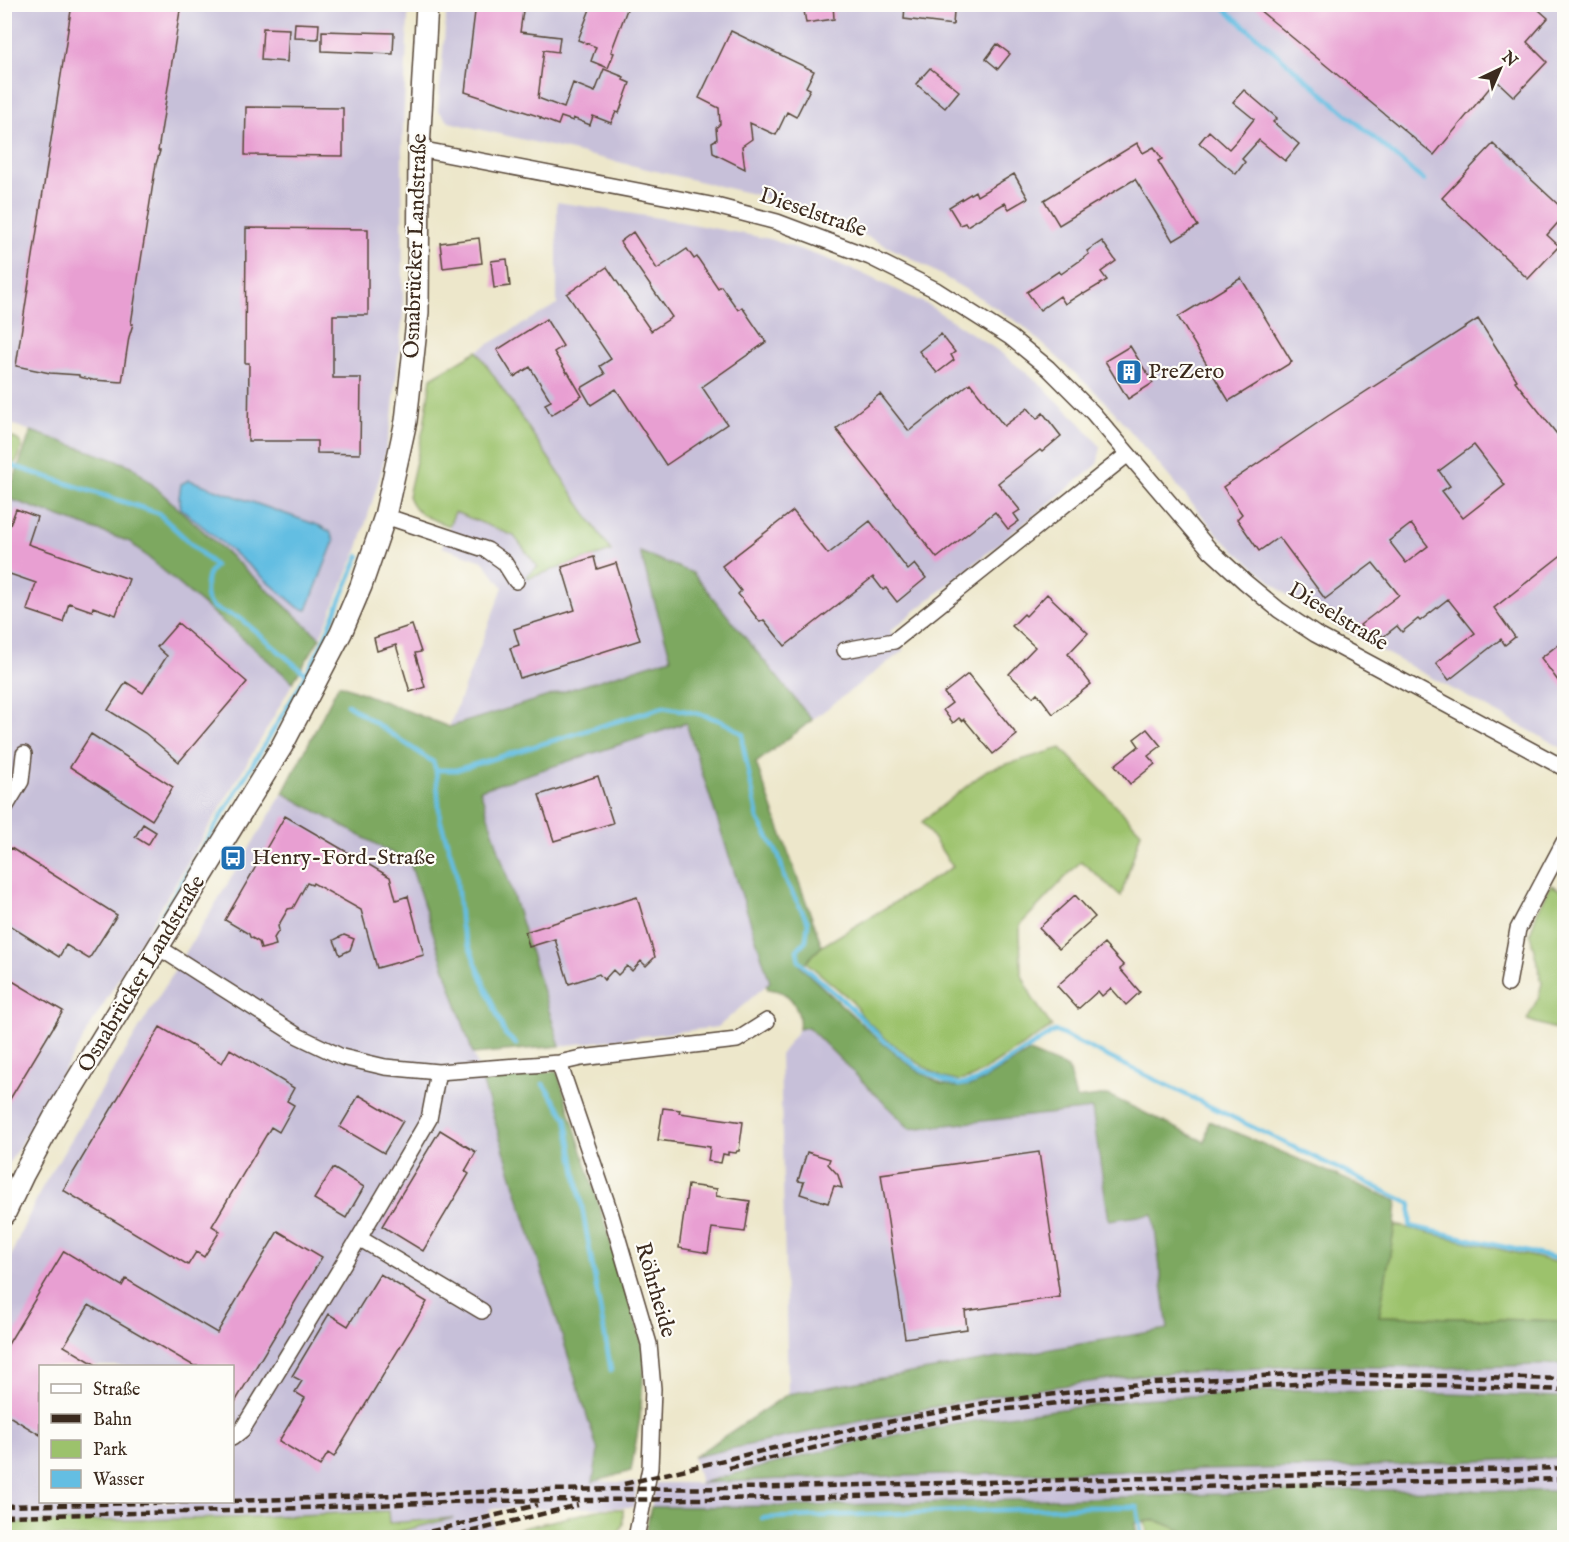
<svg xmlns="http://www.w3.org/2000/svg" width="1569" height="1542" font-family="'IM FELL English',serif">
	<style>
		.industrial { fill: #c7c0d9; fill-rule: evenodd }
		.green { fill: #9cc26c; stroke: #6c7645; stroke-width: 1.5 }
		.forest { fill: #7da860; stroke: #5c693f; stroke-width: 1.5 }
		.water { fill: #64bee2; stroke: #507480; stroke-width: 1.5 }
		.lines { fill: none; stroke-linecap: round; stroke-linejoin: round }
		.stream { stroke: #64bee2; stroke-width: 4.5 }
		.building { fill: #e89fd2; fill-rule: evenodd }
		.street-casing { stroke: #564638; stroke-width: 18 }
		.secondary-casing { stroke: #564638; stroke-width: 24 }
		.street { stroke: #fff; stroke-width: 15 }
		.secondary { stroke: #fff; stroke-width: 21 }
		.rail { stroke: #3b2a1e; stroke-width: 4.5; stroke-dasharray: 9 4.5; stroke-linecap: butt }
		.labels { text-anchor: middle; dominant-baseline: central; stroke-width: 4.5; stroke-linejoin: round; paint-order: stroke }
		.street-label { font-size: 22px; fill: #3b2a1e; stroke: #fdfcf7 }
		.poi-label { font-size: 22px; fill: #3b2a1e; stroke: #fdfcf7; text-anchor: start }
	</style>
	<rect width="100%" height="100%" fill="#fdfcf7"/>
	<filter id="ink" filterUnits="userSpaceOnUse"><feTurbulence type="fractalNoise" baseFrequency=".0167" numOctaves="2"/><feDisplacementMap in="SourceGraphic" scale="12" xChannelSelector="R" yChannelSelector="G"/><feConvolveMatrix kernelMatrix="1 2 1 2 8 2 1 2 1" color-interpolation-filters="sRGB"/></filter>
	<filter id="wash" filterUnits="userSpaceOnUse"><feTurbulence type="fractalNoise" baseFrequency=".008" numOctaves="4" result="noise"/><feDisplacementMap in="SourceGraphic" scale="24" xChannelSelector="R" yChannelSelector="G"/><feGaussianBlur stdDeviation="1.35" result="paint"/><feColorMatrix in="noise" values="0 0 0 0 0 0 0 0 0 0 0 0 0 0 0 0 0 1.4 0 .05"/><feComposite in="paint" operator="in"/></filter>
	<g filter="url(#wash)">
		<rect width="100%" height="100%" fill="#ede7cb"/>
		<path class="industrial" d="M5 5H410L408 18 402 151 403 314 392 418 381 473 358 548 320 638 132 466 5 422Z
			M447 5H1564V749L1319 617 1288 596 1222 539 1104 400 1022 325 977 296 913 259 839 223 757 195 449 122 438 110Z
			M557 202 665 219 770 239 825 258 861 273 899 291 928 305 1000 352 1038 382 1081 424 1101 447 1097 465 890 631 904 650 812 720 693 573 640 552 671 658 449 727 503 587 483 561 442 547 455 512 514 536 538 567 527 575 611 551 477 351 557 304Z
			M5 497 130 542 293 682 263 736 5 1170Z
			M687 723 770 982 718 1027 560 1046 480 789Z
			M283 793 410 863 481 1077 598 1451 593 1481 637 1483 634 1507 489 1509 496 1535 485 1538 375 1537 448 1519 388 1523 387 1511 229 1518 5 1523 4 1272 22 1230 43 1186ZM40 1366H232V1502H40Z
			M807 1027 910 1129 1092 1109 1109 1220 1153 1213 1168 1329 788 1394 780 1055 799 1029Z
			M1564 1364V1397L1292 1390 1140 1399 994 1418 862 1441 704 1482 805 1478 1351 1467 1564 1457V1491L1352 1490 1156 1496 806 1506 651 1507 656 1483H700L693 1457 856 1422 990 1396 1139 1375 1292 1366 1443 1368Z"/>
		<path class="green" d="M477 351 611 551 528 578 527 575 538 567 514 536 455 512 449 526C432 519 415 516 408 496L424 426 431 378Z
			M5 434 18 440 22 445 19 457 11 469 5 467Z
			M1061 748 1141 832 1121 896 1081 861 1020 925 1021 973 1033 999 1052 1027 972 1078 958 1081 943 1078 915 1061 884 1037 863 1017 851 1000 806 962 822 946 953 867 922 822 987 770Z
			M1551 885 1564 892V1032L1527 1020 1539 996 1542 983 1530 934 1536 915Z
			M1395 1225 1564 1264V1321L1379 1316Z
			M602 1509H623V1524L617 1537H485Z
			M388 1511 389 1523 453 1518 375 1538 5 1537V1523L229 1518Z
			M1156 1520 1199 1537H1148L1145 1522Z"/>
		<path class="forest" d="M31 431 132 466 320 638 293 682 130 542 7 498Z
			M640 552 693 573 812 720 756 763 822 946 806 962 800 966 880 1041 915 1069 941 1084 957 1087 975 1085 1029 1052 1068 1068 1076 1099 1108 1095 1205 1142 1209 1121 1397 1201 1395 1225 1379 1316 1564 1321V1364L1443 1368 1292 1366 1139 1375 990 1396 856 1422 693 1457 788 1394 1168 1329 1153 1214 1109 1220 1092 1109 910 1129 808 1027 799 1029C801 1016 796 1000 783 993 780 990 773 990 768 989L766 985 770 982 686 723 480 790 560 1046 473 1054 410 863 283 793 339 684 449 727 671 658Z
			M557 1071 645 1352 640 1418 631 1471 593 1482 598 1451 481 1077Z
			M1292 1390 1564 1397V1457L1351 1467 805 1478 700 1483 862 1441 993 1418 1140 1399Z
			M1352 1490 1564 1491V1537L1199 1538 1156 1520 1135 1523 1137 1538 644 1537 651 1507 806 1506 1156 1496Z"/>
		<path class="water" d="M189 480 320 526 330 532 334 541 307 610 299 608 181 508 179 498 181 484Z"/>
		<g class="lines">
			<path class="stream" d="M1219 4 1424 181
				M4 463 158 513 215 566C208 573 207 576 206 587 203 612 224 610 241 619L307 675
				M347 704 433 762 436 770 440 819 456 871 461 927 505 1034 516 1044
				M436 770H456L664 707C692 712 720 716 743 734V745L758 819 779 856 785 879 808 922 806 940 797 950 799 961 807 969 844 1001 882 1039 917 1067 944 1081 959 1085 975 1082 1055 1031 1411 1204 1410 1226 1564 1260
				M154 928 298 689 323 642 359 556
				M543 1084 566 1117 611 1370
				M762 1518 1085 1507H1137L1142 1538"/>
		</g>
		<g id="blocks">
			<path class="building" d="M72 4H181L158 151H160L156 164 131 324H133L129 337 122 382 93 380 79 377V375L50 373 16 366Z
				M476 4H524L520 32 560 37 558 52 544 50 538 98 564 108 573 83 595 92 604 69 624 77 623 80 630 83 619 113 616 112 611 123 593 116 590 125 573 118V121L561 117 558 125 540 118 541 117 465 92Z
				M592 4H629L611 52 614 53 608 68 591 61 596 47 578 40Z
				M803 4H833L834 19 806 23Z
				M1252 4H1532L1548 18 1527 42 1547 62 1514 97 1496 80 1434 155Z
				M905 5 954 11 953 25 904 19Z
				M295 23 319 24 318 39 294 38Z
				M263 28 289 29 287 62 261 60Z
				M322 31 394 33 393 54 322 51Z
				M731 31 814 71 806 87 810 89 796 117 787 112 776 135 750 123 752 139 742 146 745 169 713 153 712 142 717 139 716 128 720 124 719 108 699 98Z
				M997 44 1010 54 998 69 986 59Z
				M930 68 959 91 945 108 916 84Z
				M1244 90 1277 118 1273 122 1299 144 1285 161 1259 140 1242 159 1245 162 1236 174 1199 143 1209 131 1229 149 1238 139 1254 119 1233 102Z
				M246 107 343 108V156L245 155Z
				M1137 143 1143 153 1154 147 1162 159 1158 161 1198 226 1173 241 1135 179 1059 225 1044 200Z
				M1493 144 1564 210V216L1547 235 1559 246 1528 279 1442 198Z
				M1014 174 1028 198 1009 209 1005 203 967 226 965 223 960 225 949 207 975 191 977 196Z
				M246 228 368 229V315H333V378H361L360 454 317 453V441H248L249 363H245Z
				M633 232 657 269 687 249 694 259 697 257 718 288 721 286 738 310 742 307 766 342 702 387 727 424 666 465 616 389 591 405 581 388 605 374 600 366 611 359 567 294 607 267 651 331 672 317 620 242Z
				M479 238 482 263 443 268 440 243Z
				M1102 241 1116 261 1101 272 1107 280 1084 294 1082 293 1065 304 1060 296 1040 310 1027 292 1059 271 1061 274 1089 254 1087 251Z
				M507 259 510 286 494 288 491 261Z
				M1241 278 1292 362 1229 401 1178 317Z
				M546 319 563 346 554 352 567 373 568 372 582 396 551 415 545 404 551 401 530 367 514 377 497 350Z
				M1478 319 1517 380 1515 381 1564 443V553L1494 608 1515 637 1505 645 1501 639 1449 680 1436 663 1475 633 1448 599 1420 621 1418 619 1402 632 1397 626 1383 637 1380 633 1373 640 1360 625 1399 595 1373 563 1325 599 1279 537 1259 551 1237 519 1242 514 1223 487 1328 416ZM1474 445 1505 485 1463 518 1442 491 1450 486 1439 471ZM1411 524 1428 546 1406 563 1389 541Z
				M941 334 955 352 951 355 954 360 937 373 919 351Z
				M1130 346 1153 383 1128 399 1105 361Z
				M970 383 1004 426 1028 408 1037 419 1043 413 1061 436 1042 452 1040 450 998 483 1020 510 1014 514 1019 521 1008 529 995 512 937 558 836 429 880 394 909 431Z
				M16 509 37 517 28 544 129 579 116 615 93 607 92 611 69 603 63 622 27 610 36 583 4 572V523L10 525Z
				M793 511 828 554 870 521 908 570 915 564 926 578 897 602 886 588 883 590 873 577 785 646 764 620 760 622 738 594 741 591 722 566Z
				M594 557 597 569 616 563 640 640 520 678 510 648 519 645 514 629 575 610 562 567Z
				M1047 594 1088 633 1068 654 1091 684 1053 714 1037 693 1033 697 1009 674 1035 647 1012 626 1024 614 1026 616Z
				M178 623 247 682 179 762 145 733 108 710 126 682 143 693 167 656 157 647Z
				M412 625 421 652 415 653 425 687 410 692 396 645 377 651 374 638Z
				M1564 640V689L1541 658Z
				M968 674 1017 735 993 754 964 719 962 721 959 718 953 723 943 710 952 703 944 693Z
				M1147 729 1161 746 1148 756 1155 764 1130 784 1115 765 1139 746 1134 739Z
				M91 734 173 787 152 820 70 767Z
				M598 776 613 823 554 841 539 795Z
				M285 816 390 877 396 900 408 896 424 955 377 968 361 910 313 883 312 885 307 883 293 908 288 909 278 926 279 930 274 938 276 945 261 949 259 942 250 937 249 934 225 920Z
				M143 824 156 832 148 845 135 837Z
				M11 848 117 915 89 959 66 945 59 957 4 922V859Z
				M1075 895 1095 917 1059 949 1039 928Z
				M637 897 655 957 646 966 641 961 632 971 627 966 618 975 613 970 604 980 599 974 569 984 555 939 529 947 525 932Z
				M344 935 354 939 350 950 340 955 334 940Z
				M1104 944 1124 966 1120 969 1140 992 1126 1005 1111 988 1102 996 1098 991 1078 1009 1057 986Z
				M4 976 63 1011 4 1109Z
				M160 1027 222 1063 230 1049 294 1088 287 1101 294 1105 279 1132 271 1127 212 1226 220 1231 204 1257 196 1252 188 1265 63 1190Z
				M359 1095 403 1121 384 1153 340 1127Z
				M663 1108 680 1110 679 1113 743 1122 739 1151H737L736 1153 728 1152V1155L723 1154 721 1163 708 1161 710 1147 658 1140Z
				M440 1130 476 1152 465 1171 469 1174 423 1251 382 1226Z
				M807 1152 830 1159 828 1164 838 1175 842 1188 834 1186 828 1203 800 1194 804 1182 798 1181Z
				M1039 1152 1060 1297 965 1311 967 1329 905 1338 881 1174Z
				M333 1168 364 1187 346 1218 314 1199Z
				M688 1185 717 1189 716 1196 750 1201 745 1232 712 1228 708 1253 679 1248Z
				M278 1231 322 1257 232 1407V1366H194L89 1305 64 1346 98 1366H40V1435L4 1413V1351L64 1251 122 1286 126 1279 217 1333Z
				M380 1274 427 1302 334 1457 328 1453 320 1466 279 1441 305 1398 295 1392 302 1381 292 1376 329 1314 348 1326Z"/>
		</g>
	</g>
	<g filter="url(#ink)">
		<use href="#blocks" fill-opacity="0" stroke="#564638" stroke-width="1.5"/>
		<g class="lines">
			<g class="street-casing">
				<path id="street" d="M419 149 716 206 777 222 870 257 936 290 1010 337 1048 368 1093 413 1210 550 1245 582 1279 610 1315 634 1564 768
					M385 516 487 550 504 562 516 581
					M845 650 894 641 1128 454
					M4 809 21 781 24 754
					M158 947 298 1036 342 1057 385 1067 438 1072 559 1063 581 1058 737 1040 767 1021
					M1508 984 1518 929 1564 842
					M559 1063 611 1215 649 1344 653 1389 650 1468 636 1538
					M359 1238 482 1311
					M232 1438 242 1430 359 1238 429 1119 438 1072"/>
			</g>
			<g class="secondary-casing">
				<path id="secondary" d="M4 1215 23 1175 55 1116 158 947 282 746 341 633 361 586 378 537 385 516 406 421 418 312 419 149 427 4"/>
			</g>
			<use href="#street" class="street"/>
			<use href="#secondary" class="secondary"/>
			<path class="rail" d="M729 1468 860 1437 992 1411 1139 1393 1295 1384 1443 1385 1564 1390
				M624 1484 857 1428 990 1402 1139 1384 1292 1374 1444 1376 1564 1379
				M232 1501 535 1490 739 1488 1564 1468
				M4 1506 197 1502
				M4 1516 229 1511 472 1501 805 1498 961 1492 1564 1479
				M404 1538 537 1505
				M445 1538 578 1505"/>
		</g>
	</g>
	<defs>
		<g id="building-square" transform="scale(1.35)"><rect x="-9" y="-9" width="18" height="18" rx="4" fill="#1f6fb2" stroke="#fdfcf7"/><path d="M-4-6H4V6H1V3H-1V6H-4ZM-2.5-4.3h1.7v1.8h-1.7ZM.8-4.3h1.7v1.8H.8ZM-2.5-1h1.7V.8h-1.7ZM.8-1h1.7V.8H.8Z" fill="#fff"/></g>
		<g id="bus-square" transform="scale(1.35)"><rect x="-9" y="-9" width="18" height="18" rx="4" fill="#1f6fb2" stroke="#fdfcf7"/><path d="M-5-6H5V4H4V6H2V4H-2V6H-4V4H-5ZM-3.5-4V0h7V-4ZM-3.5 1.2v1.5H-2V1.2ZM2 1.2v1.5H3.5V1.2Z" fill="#fff"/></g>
	</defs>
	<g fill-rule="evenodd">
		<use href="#building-square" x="1129" y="372"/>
		<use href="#bus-square" x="233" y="858"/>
	</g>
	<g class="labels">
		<g class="street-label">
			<text transform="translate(813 213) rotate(19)">Dieselstraße</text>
			<text transform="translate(416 246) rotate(-88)">Osnabrücker Landstraße</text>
			<text transform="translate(1338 617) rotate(31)">Dieselstraße</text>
			<text transform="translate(142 974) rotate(-59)">Osnabrücker Landstraße</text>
			<text transform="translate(655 1290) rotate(74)">Röhrheide</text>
		</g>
		<g class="poi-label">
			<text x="1148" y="372">PreZero</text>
			<text x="252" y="858">Henry-Ford-Straße</text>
		</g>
	</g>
	<rect width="1569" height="1542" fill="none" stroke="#fdfcf7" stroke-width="24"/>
	<rect x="39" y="1365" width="195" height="138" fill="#fdfcf7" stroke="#afa8a0" stroke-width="1.5"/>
	<rect x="51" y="1384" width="30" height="9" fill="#ffffff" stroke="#afa8a0" stroke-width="1.5"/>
	<text x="93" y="1395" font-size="18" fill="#3b2a1e">Straße</text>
	<rect x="51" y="1414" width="30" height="9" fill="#3b2a1e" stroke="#afa8a0" stroke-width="1.5"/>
	<text x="93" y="1425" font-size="18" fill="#3b2a1e">Bahn</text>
	<rect x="51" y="1440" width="30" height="18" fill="#9cc26c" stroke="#afa8a0" stroke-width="1.5"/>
	<text x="93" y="1455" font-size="18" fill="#3b2a1e">Park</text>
	<rect x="51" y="1470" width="30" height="18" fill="#64bee2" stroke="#afa8a0" stroke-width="1.5"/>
	<text x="93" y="1485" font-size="18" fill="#3b2a1e">Wasser</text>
	<g transform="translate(1500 69) rotate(44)" stroke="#fdfcf7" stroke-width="4.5" paint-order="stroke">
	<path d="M0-4.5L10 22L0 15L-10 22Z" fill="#3b2a1e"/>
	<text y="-9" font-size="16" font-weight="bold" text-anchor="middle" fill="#3b2a1e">N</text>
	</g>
</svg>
